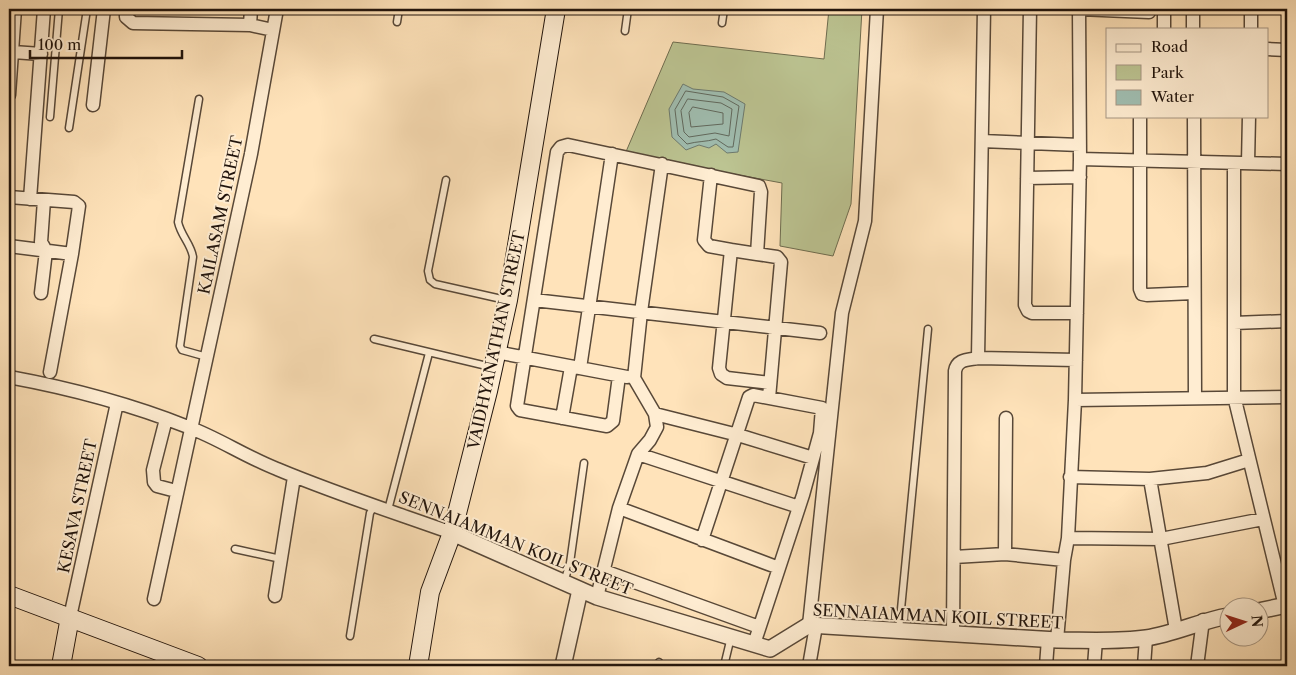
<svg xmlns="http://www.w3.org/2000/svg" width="1296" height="675" font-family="'Libre Caslon Text',serif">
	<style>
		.green { fill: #bcc492; stroke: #6e6c4f }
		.water { fill: #a0beb1; stroke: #6d7a6f }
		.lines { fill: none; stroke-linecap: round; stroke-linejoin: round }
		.shore { stroke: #60695e; stroke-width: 1 }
		.service-casing { stroke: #584838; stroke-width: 9 }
		.minor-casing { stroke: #584838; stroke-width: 15 }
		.tertiary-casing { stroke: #584838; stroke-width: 18 }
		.secondary-casing { stroke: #21140c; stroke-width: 20 }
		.service { stroke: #ffedd2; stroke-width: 6 }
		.minor { stroke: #ffedd2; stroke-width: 12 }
		.tertiary { stroke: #ffedd2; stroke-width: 15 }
		.secondary { stroke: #ffedd2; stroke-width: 18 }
		.labels { text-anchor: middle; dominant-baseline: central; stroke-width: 4; stroke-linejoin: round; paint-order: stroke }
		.street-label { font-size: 16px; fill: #21140c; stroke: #ffedd2 }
	</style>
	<rect width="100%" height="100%" fill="#ffe3ba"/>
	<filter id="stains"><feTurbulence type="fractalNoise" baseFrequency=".004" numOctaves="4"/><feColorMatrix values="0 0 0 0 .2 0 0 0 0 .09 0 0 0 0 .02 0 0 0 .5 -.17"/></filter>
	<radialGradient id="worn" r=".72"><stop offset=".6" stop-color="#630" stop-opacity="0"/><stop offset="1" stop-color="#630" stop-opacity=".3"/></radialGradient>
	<path class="green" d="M829 9H862L851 204 833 256 780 246 782 183 625 154 673 42 824 59Z"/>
	<path class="water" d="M683 84 693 89 724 92 745 104 738 152 727 153 716 144 709 148 699 145 686 150 672 137 669 109Z"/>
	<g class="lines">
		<path class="shore" d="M686 91 723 97 739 106 733 147H728L716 139C706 142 698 141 687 144L678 135 675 110Z
			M688 99 721 103 732 109 729 136 715 133 689 137 684 132 681 111Z
			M693 107 723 113V124L691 127 689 113Z"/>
		<g class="service-casing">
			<path id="service" d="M397 22 399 9
				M722 23 724 9
				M625 31 628 9
				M199 99 178 222C181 236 191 244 193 257L180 346 182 350 207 357
				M50 117 59 9
				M69 128 87 9
				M446 180 428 271 430 280 435 284 506 300
				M374 339 491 367
				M388 510 429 353
				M235 549 281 559
				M564 582 570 563 584 463
				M899 630 928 329
				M350 636 370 513 375 505
				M658 666 659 662
				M724 666 731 637"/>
		</g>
		<g class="minor-casing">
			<path id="minor" d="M126 9V17L133 23 250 25
				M251 9 250 25 273 30
				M984 9 978 358 1076 360
				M1030 9 1025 305 1028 311 1032 313H1077
				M1079 9 1149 12
				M1164 29V9
				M1193 29V9
				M1251 29V9
				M1267 49 1287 50
				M13 52 41 54
				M9 95 15 9
				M93 105 104 9
				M1140 116V289L1142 294 1147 295 1194 293
				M1194 116 1195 397
				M982 141 1080 145
				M1080 159 1287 164
				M1234 163V396L1285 606
				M1248 163 1249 116
				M711 175 704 240 709 246 731 250
				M1027 178 1080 177
				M9 197 74 202 79 206 72 254 50 372
				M30 199 44 9
				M9 246 72 254
				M757 254 731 250 719 368 721 374 727 378 770 383
				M41 293 46 251 41 242 44 200
				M534 300 820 333
				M1234 323 1287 321
				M496 352 627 377
				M580 368 612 154
				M619 376 613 421 607 426 520 410 517 406 557 152 561 147 568 145 759 186 761 192 757 254 777 257 781 262 769 398
				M9 377C69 388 130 404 188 427 218 438 246 457 277 469 334 493 393 512 452 533
				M1075 400 1287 397
				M655 414 738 435 813 458
				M562 418 571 367
				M166 419 153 470 154 482 157 486 176 491
				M638 454 799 507
				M1070 477 1150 479 1176 630
				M1150 479 1207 473 1249 460
				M619 508 779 568
				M1068 538 1161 539 1263 519
				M702 540 749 397 753 395 822 408 820 433 803 495 754 644
				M1005 554 1006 418
				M954 557 1005 554 1064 560
				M604 571 759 627
				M275 596 294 477
				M597 597 619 508 638 454 650 440 657 427 655 414 634 378 641 312 662 164
				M154 599 251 154 277 9
				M70 617 117 403
				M809 625 842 313 865 221 877 9
				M953 633 955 371C957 359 968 360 978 358
				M1057 640 1064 560 1068 538 1075 400 1080 159 1079 9
				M809 666 816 626
				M1046 666 1048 639
				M1094 666 1096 640
				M1144 666 1146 638
				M1197 666 1203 620"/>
		</g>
		<g class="tertiary-casing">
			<path id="tertiary" d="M452 533 597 597 770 649 809 625 1057 640C1086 640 1117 642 1146 638 1174 634 1200 621 1228 616
				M1258 611 1287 605
				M563 666 580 590"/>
		</g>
		<g class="secondary-casing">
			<path id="secondary" d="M9 595 198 666
				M61 666 70 617
				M418 666 430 592 452 533 488 391 508 300 556 9"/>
		</g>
		<use href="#service" class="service"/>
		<use href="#minor" class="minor"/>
		<use href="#tertiary" class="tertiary"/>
		<use href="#secondary" class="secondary"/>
	</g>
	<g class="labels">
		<g class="street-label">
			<text transform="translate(220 215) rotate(-78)">KAILASAM STREET</text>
			<text transform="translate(496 340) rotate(-78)">VAIDHYANATHAN STREET</text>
			<text transform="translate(77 506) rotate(-78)">KESAVA STREET</text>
			<text transform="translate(516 543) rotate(22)">SENNAIAMMAN KOIL STREET</text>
			<text transform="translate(938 616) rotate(3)">SENNAIAMMAN KOIL STREET</text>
		</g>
	</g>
	<rect width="1296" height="675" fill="none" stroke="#ffe3ba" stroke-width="30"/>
	<rect x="10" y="10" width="1276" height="655" fill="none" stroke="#21140c" stroke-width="2.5"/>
	<rect x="15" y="15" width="1266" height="645" fill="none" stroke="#21140c"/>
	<rect x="1106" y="28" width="162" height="90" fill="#ffedd2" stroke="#a69683"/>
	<rect x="1116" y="44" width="25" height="8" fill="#ffedd2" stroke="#a69683"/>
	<text x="1151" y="52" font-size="15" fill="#21140c">Road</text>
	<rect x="1116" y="65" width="25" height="15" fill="#bcc492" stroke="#a69683"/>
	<text x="1151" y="78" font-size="15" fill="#21140c">Park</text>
	<rect x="1116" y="90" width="25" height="15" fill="#a0beb1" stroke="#a69683"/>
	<text x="1151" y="102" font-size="15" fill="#21140c">Water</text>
	<g transform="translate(1244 622) rotate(86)"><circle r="24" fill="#ffedd2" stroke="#a69683"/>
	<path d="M0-4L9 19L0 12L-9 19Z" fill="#8f2418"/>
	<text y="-8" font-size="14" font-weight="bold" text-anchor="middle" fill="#21140c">N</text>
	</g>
	<path d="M30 50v8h152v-8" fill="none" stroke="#21140c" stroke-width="2.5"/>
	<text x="38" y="50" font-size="15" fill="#21140c" stroke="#ffedd2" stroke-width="4" paint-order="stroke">100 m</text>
	<rect width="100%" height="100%" filter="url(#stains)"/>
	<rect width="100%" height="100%" fill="url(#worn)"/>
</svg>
